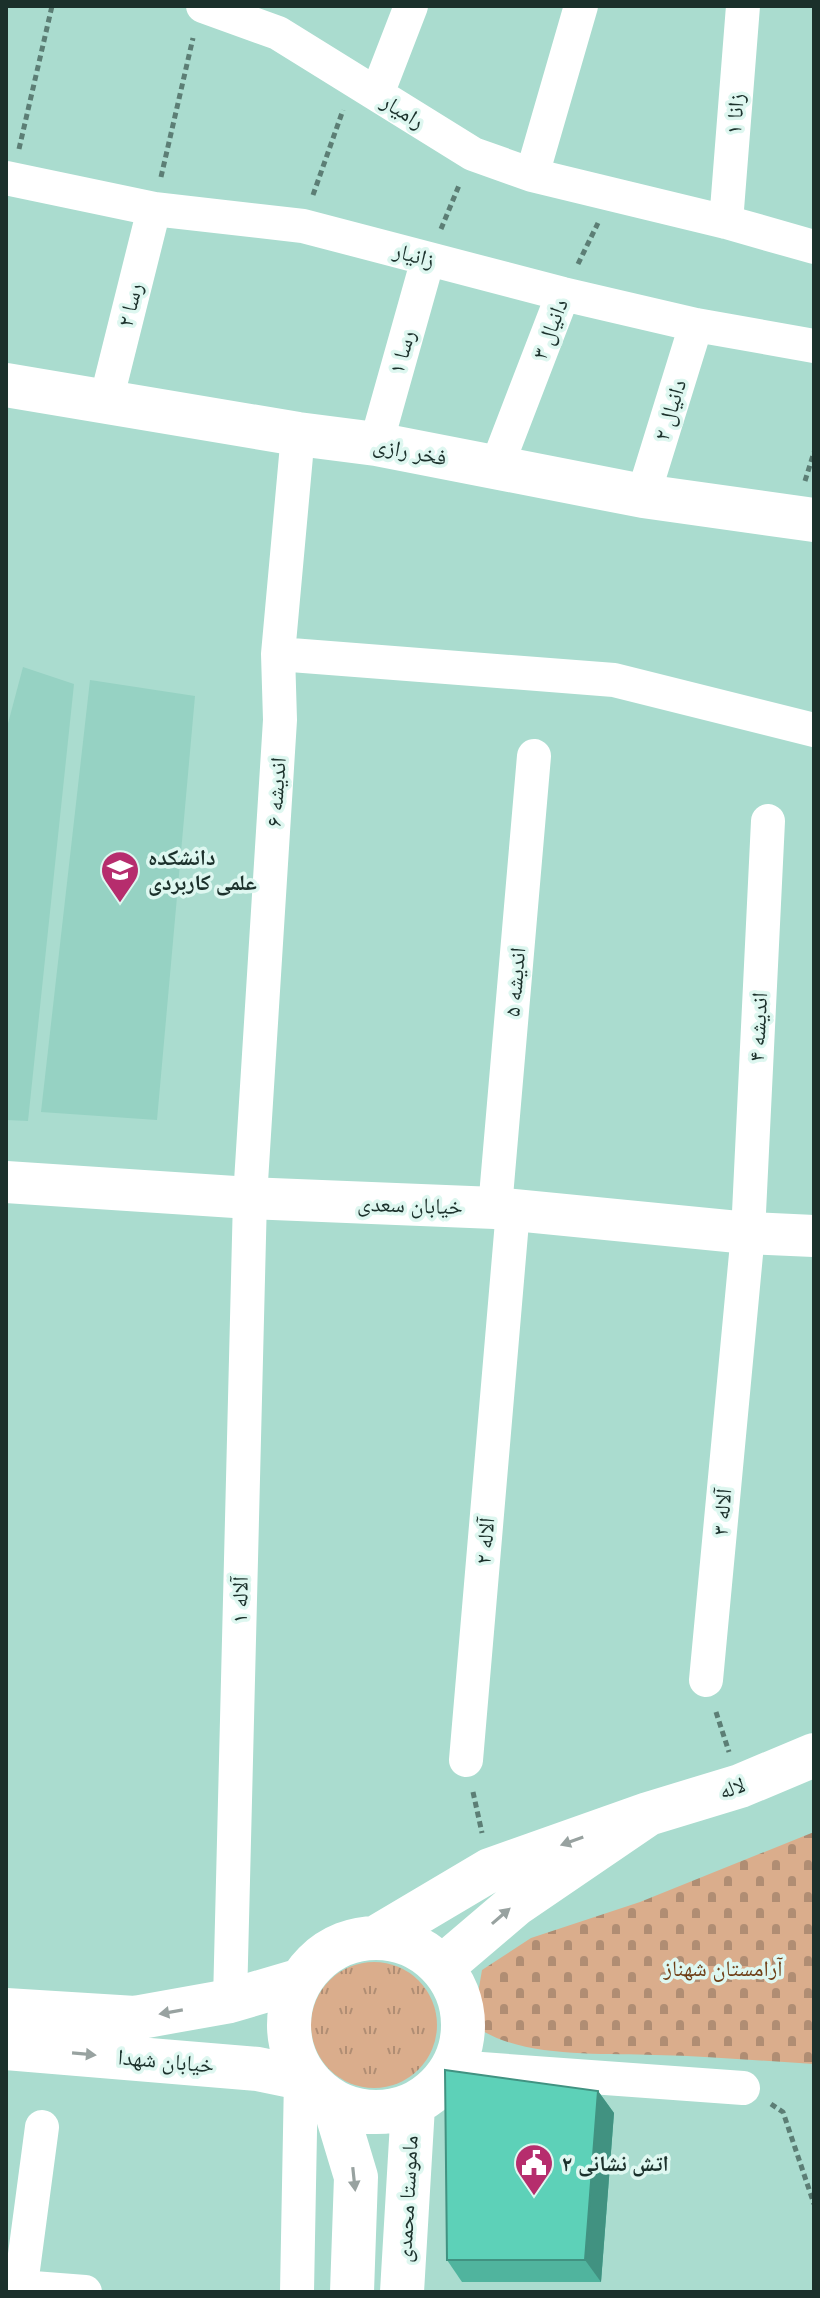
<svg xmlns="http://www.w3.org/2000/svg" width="820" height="2298" font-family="'DM Sans','Noto Naskh Arabic',sans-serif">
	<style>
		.built { fill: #96d2c3 }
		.grass { fill: url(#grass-tufts) }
		.cemetery { fill: url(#cemetery-stones) }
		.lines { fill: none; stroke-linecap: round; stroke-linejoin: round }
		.path { stroke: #5c7e75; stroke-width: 5; stroke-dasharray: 6 4; stroke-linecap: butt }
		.minor { stroke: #fff; stroke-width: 34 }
		.tertiary { stroke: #fff; stroke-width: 42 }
		.secondary { stroke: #fff; stroke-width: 44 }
		.wall { fill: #50b49e }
		.shaded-wall { fill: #419281 }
		.building { fill: #5dd1b8; stroke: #419281; stroke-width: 2 }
		.oneway { fill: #98a2a0 }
		.labels { text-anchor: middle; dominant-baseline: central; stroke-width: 7; stroke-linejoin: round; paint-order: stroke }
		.street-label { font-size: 22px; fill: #1b302b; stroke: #def7f0 }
		.poi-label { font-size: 22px; font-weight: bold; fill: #1b302b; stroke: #def7f0; text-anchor: start }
		.park-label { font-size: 22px; fill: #6e3e16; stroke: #def7f0 }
	</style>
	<defs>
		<pattern id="grass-tufts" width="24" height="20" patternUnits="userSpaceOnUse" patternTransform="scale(2)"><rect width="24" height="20" fill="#daad8c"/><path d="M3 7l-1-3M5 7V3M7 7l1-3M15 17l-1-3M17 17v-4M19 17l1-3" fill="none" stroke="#b08d73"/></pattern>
		<pattern id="cemetery-stones" width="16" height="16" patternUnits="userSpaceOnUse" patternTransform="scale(2)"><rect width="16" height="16" fill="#daad8c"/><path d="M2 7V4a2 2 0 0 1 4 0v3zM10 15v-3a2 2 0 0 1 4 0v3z" fill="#b08d73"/></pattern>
	</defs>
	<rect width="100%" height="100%" fill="#aadccf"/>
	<path class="built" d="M23 667 74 684 28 1121 6 1120V731Z
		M90 680 195 696 157 1120 41 1112Z"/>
	<path class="grass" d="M311 2025a63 63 0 1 1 126 0a63 63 0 1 1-126 0Z"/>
	<path class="cemetery" d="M814 1832V2064C761 2061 708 2056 655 2055 602 2053 527 2058 481 2030L475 2011 482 1970 531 1938 640 1902Z"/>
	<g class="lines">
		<path class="path" d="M19 149 52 6
			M161 177 193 38
			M313 195 343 110
			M441 229 460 183
			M578 264 598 223
			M805 481 814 452
			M716 1712 729 1752
			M473 1792 482 1833
			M771 2104 783 2112 814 2204"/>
		<path class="minor" d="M203 6 278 33 473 154 532 175 726 222 814 247
			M377 94 411 6
			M532 175 581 6
			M6 178 154 209 303 226 563 294 696 325 814 346
			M726 222 743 6
			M106 401 154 209
			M376 444 428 259
			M496 468 563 294
			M643 496 696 325
			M278 654 614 680 814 730
			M495 1208 534 756
			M706 1680 748 1233 768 821
			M466 1760 513 1210
			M230 2001 250 1198 280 720 278 654 298 434
			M454 2067 743 2088
			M20 2287 85 2292
			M20 2292 42 2127
			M297 2292 301 2078"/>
		<path class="tertiary" d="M6 1182 250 1198 495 1208 748 1233 814 1236"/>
		<path class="secondary" d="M6 385 298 434 376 444 643 496 814 520
			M648 1814 740 1786 814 1755
			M377 1937 490 1870 648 1814 516 1904 442 1967
			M289 2025a87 87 0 1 1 174 0a87 87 0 1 1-174 0Z
			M6 2010 135 2018 230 2001 301 1980
			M6 2048 258 2069 301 2078 320 2094
			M334 2104 356 2177 352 2292
			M402 2292 413 2106"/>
	</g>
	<path class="wall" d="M598 2091 614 2113 601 2282H462L447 2260Z"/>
	<path class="shaded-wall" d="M598 2091 614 2113 601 2282 585 2260Z"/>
	<path class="building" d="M445 2070 598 2091 585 2260H447Z"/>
	<defs><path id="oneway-solid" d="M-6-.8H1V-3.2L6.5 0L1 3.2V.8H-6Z" transform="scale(2)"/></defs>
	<g class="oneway">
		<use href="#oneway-solid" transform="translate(572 1841) rotate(160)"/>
		<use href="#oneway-solid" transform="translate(501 1916) rotate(-41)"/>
		<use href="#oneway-solid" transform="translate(171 2012) rotate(170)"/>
		<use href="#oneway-solid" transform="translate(84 2054) rotate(5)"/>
		<use href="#oneway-solid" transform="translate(354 2179) rotate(84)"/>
	</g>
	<defs>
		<g id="university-pin" transform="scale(2)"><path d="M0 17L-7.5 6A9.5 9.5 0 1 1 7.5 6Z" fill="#b62d6d" stroke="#def7f0"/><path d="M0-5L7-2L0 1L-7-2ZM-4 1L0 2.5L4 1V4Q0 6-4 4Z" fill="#fff"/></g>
		<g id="civic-pin" transform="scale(2)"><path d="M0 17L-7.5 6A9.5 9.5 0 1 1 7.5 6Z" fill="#b62d6d" stroke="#def7f0"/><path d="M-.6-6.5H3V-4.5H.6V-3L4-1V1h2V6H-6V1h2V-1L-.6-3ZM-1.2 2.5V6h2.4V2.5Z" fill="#fff"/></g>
	</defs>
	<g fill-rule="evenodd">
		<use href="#university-pin" x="120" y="870"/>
		<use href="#civic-pin" x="534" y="2163"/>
	</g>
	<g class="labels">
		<g class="street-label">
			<text transform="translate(403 111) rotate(32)">رامیار</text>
			<text transform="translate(735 114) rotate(-86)">زانا ۱</text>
			<text transform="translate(414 255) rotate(15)">زانیار</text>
			<text transform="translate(130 305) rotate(-76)">رسا ۲</text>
			<text transform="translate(550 329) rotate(-69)">دانیال ۳</text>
			<text transform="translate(402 352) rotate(-74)">رسا ۱</text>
			<text transform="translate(670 410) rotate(-73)">دانیال ۲</text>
			<text transform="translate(410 451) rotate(11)">فخر رازی</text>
			<text transform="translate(276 792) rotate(-86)">اندیشه ۶</text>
			<text transform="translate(515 982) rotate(-85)">اندیشه ۵</text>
			<text transform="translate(758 1027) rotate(-87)">اندیشه ۴</text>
			<text transform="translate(410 1205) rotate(2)">خیابان سعدی</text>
			<text transform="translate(722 1512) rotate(-85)">آلاله ۳</text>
			<text transform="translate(485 1541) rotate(-85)">آلاله ۲</text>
			<text transform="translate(240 1600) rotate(-89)">آلاله ۱</text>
			<text transform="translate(732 1788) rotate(-19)">لاله</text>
			<text transform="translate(166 2061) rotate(5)">خیابان شهدا</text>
			<text transform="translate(407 2199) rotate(-87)">ماموستا محمدی</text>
		</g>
		<g class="poi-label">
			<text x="148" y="857">دانشکده<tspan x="148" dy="25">علمی کاربردی</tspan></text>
			<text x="562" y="2163">اتش نشانی ۲</text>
		</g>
		<g class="park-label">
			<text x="723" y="1968">آرامستان شهناز</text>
		</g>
	</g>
	<rect width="820" height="2298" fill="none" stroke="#1b302b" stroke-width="16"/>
</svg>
